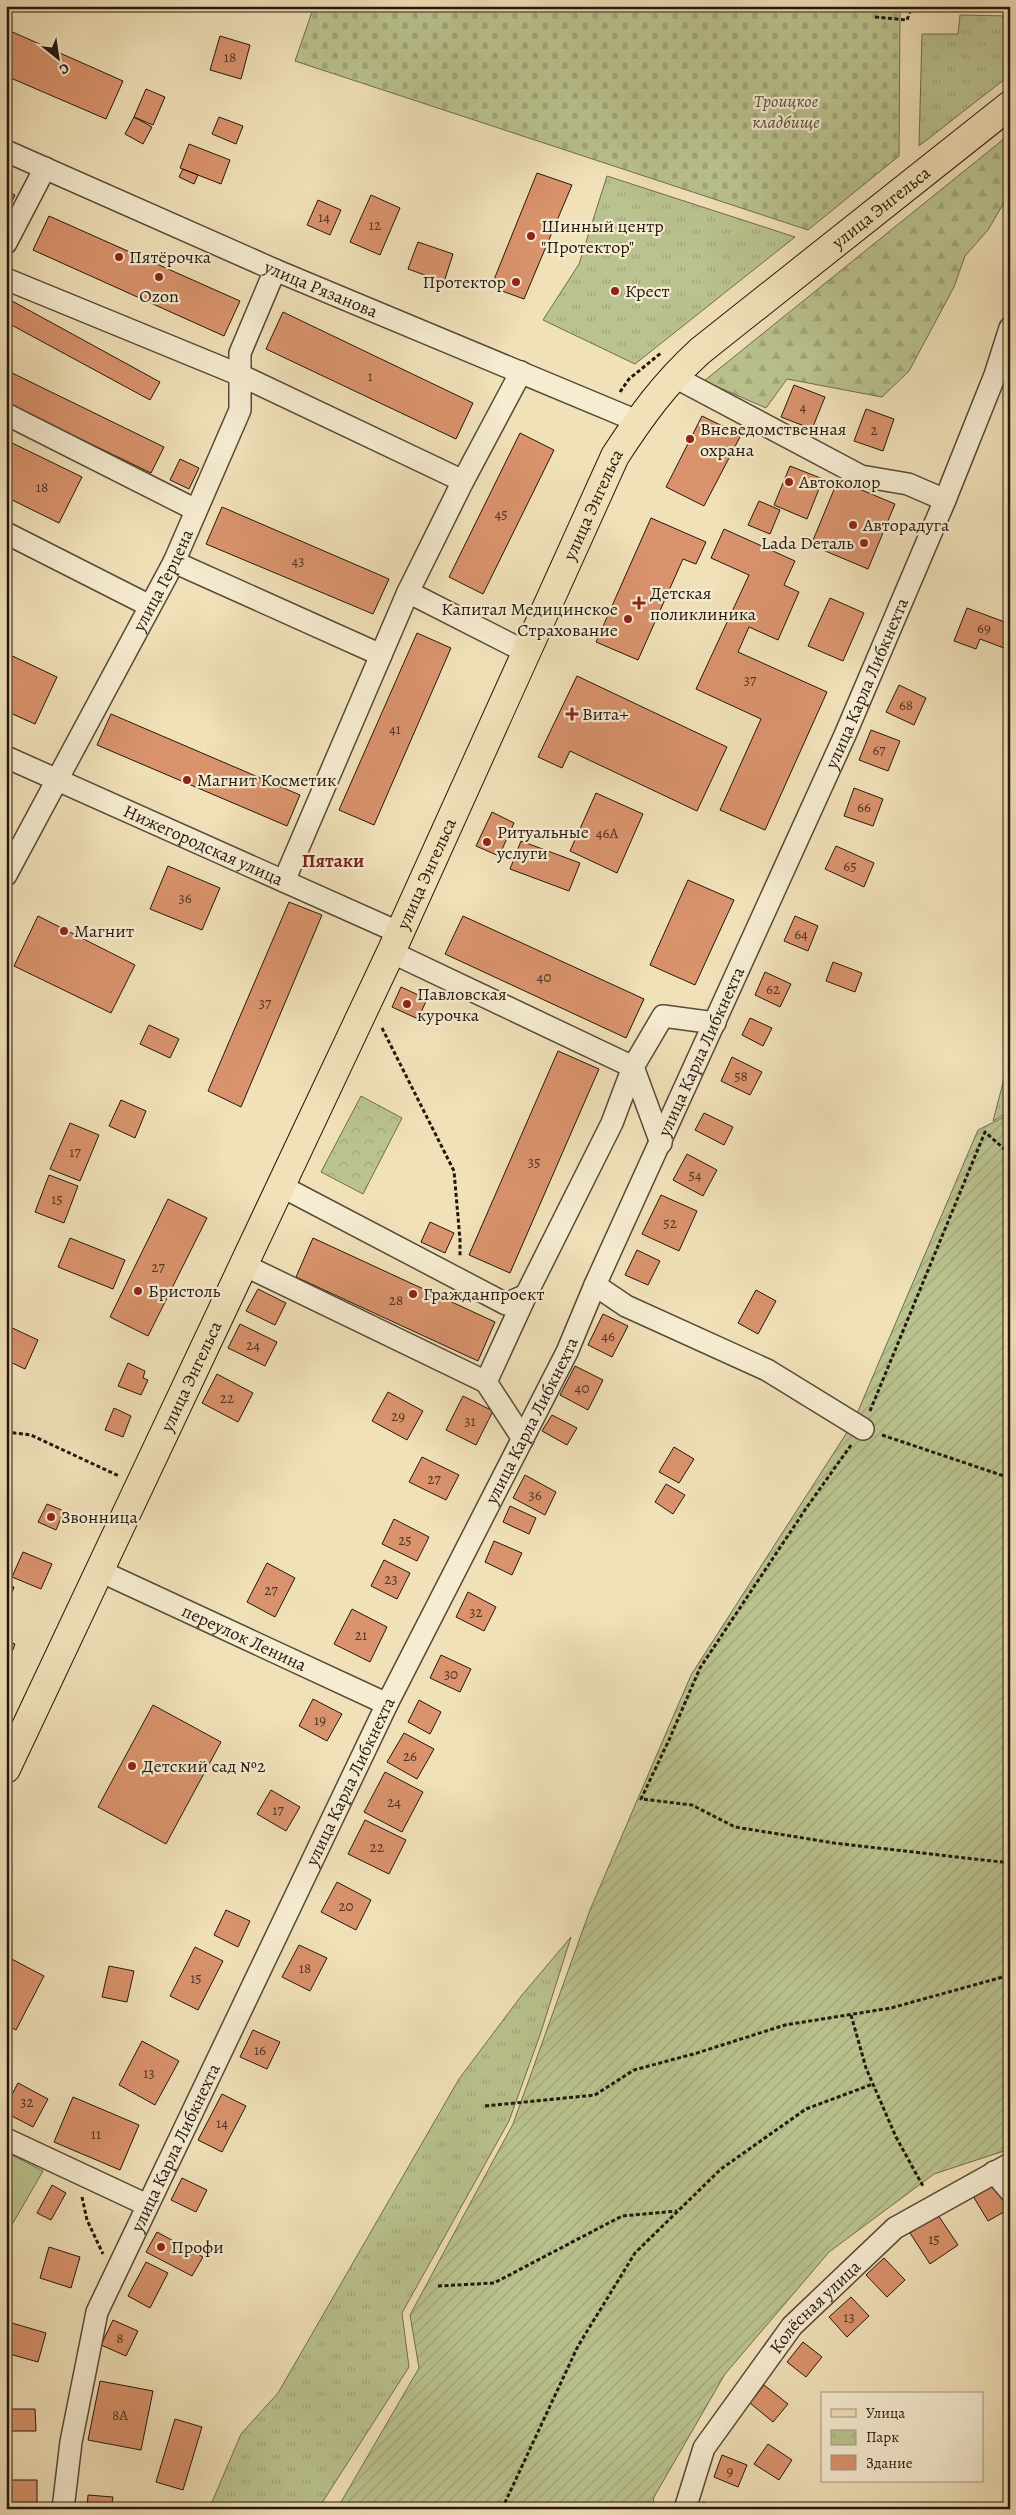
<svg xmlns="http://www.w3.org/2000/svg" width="1016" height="2515" font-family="Alegreya,serif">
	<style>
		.grass { fill: url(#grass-tufts); stroke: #6f6d4e }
		.forest { fill: url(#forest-firs); stroke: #6f6d4e }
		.cemetery { fill: url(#cemetery-stones); stroke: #6f6d4e }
		.park { fill: url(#park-crowns); stroke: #6f6d4e }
		.garden { fill: url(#garden-furrows); stroke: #6f6d4e }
		.pitch { fill: #bac38f; stroke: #6f6d4e }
		.building { fill: #da936d; stroke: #24170d }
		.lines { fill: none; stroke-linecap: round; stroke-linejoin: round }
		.minor-casing { stroke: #574a38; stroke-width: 24 }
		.major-casing { stroke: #24170d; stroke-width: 30 }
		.path { stroke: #24170d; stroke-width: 3; stroke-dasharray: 4 2.5; stroke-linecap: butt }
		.minor { stroke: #f6ecd2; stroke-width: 21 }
		.major { stroke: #f1e1b9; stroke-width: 28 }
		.poi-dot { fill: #8f2418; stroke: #f6ecd2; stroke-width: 2 }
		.labels { text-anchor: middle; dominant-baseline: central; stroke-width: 4.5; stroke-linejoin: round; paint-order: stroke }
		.number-label { font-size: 15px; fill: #523625 }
		.park-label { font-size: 18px; font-style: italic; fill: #58533a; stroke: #f6ecd2 }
		.street-label { font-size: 18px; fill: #24170d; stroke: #f6ecd2 }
		.poi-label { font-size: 18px; fill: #24170d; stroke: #f6ecd2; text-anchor: start }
		.neighbourhood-label { font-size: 19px; font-weight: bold; fill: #7a1f14; stroke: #f6ecd2 }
	</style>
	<defs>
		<pattern id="grass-tufts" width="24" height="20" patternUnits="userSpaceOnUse" patternTransform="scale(1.25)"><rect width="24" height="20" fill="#bac38f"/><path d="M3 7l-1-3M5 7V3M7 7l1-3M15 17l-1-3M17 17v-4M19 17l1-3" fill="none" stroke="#a0a77a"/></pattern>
		<pattern id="forest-firs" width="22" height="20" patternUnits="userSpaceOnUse" patternTransform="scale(1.25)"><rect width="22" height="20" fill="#bac38f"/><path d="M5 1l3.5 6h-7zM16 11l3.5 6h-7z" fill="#a0a77a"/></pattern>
		<pattern id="cemetery-stones" width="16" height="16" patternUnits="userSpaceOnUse" patternTransform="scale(1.25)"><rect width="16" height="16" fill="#bac38f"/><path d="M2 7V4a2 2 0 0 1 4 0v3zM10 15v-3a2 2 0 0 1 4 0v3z" fill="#a0a77a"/></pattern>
		<pattern id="park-crowns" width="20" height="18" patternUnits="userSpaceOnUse" patternTransform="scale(1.25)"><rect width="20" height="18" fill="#bac38f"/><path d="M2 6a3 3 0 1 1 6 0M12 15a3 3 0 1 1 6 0" fill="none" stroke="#a0a77a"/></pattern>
		<pattern id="garden-furrows" width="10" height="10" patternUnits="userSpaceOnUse" patternTransform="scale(1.25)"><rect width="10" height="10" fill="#bac38f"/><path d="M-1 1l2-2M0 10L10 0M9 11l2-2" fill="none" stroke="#a0a77a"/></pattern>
	</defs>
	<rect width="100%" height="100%" fill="#f1e1b9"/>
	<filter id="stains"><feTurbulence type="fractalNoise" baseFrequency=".004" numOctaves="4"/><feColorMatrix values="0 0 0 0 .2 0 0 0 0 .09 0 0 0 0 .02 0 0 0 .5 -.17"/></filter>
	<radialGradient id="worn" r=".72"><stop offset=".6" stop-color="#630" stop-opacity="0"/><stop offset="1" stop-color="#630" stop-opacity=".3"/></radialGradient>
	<path class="grass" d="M960 15 1010 16V75L919 146 922 34H958Z
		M607 176 795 237 635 364 543 320 579 264Z
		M1010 1056V1111L993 1121Z
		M571 1937 540 2035 509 2121 402 2313 409 2367 318 2509H209L241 2434 278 2393 459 2079 522 1995Z"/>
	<path class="forest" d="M1010 134V192L988 230 965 256 954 287 909 371 882 397 787 379 766 408 704 381Z"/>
	<path class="cemetery" d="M314 6H900L899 156 808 230 295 61Z"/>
	<path class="park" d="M361 1096 402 1118 363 1194 321 1172Z"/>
	<path class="garden" d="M1010 1114V2149L934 2174 829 2252 725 2374 654 2497 652 2509H337L419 2368 410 2315 513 2124 590 1910 691 1675 853 1423 978 1130Z"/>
	<path class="pitch" d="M6 2152 43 2171 6 2235Z"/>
	<path class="building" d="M8 30 123 81 106 119 6 76Z
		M220 36 250 45 241 79 210 70Z
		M146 89 165 97 153 125 134 117Z
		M134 117 152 127 143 144 125 134Z
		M219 117 243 126 236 144 212 134Z
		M189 144 230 160 221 184 180 168Z
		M183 169 198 175 194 184 179 177Z
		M537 173 572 185 524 299 491 287Z
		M6 191 15 195 6 213Z
		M371 195 400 208 380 255 350 242Z
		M318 200 341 210 330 235 307 225Z
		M49 216 240 301 224 336 33 250Z
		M418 242 453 254 444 282 408 269Z
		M12 301 160 382 150 400 6 322V312Z
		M283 312 473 403 456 439 266 349Z
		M6 370 164 447 151 473 6 403Z
		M794 385 825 397 812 429 781 417Z
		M866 409 894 419 883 451 854 441Z
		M1010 409V425L1004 423Z
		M702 416 741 435 704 506 666 487Z
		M520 433 554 450 483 594 449 577Z
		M6 440 82 477 59 523 6 497Z
		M180 459 199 468 189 489 170 480Z
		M790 466 823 479 807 519 774 505Z
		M838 480 895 504 868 569 811 545Z
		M759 501 780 510 770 534 748 525Z
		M222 507 389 579 373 614 206 544Z
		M651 518 706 542 696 564 683 559 638 660 596 642Z
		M724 529 795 561 784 585 799 592 778 640 749 627 738 652 827 692 765 830 720 810 761 719 696 689 749 575 711 558Z
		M830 598 864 613 843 661 808 646Z
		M967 608 1010 624V632L1004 648 980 639 976 649 954 641Z
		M417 633 451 648 374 825 339 810Z
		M6 653 57 677 35 724 6 711Z
		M577 676 727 747 697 811 570 751 562 768 538 757Z
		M899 685 926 698 914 725 886 712Z
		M111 714 300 795 287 826 97 745Z
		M871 730 900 741 888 771 859 760Z
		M854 788 883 799 873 826 844 816Z
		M596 793 643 814 617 873 570 851Z
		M492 812 514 823 499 856 476 846Z
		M521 841 580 863 569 891 510 869Z
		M836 846 874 863 864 887 825 869Z
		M168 866 220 888 202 930 150 909Z
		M688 880 734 900 695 985 650 965Z
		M289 902 322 915 241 1107 208 1091Z
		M38 916 135 965 111 1013 14 966Z
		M463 916 644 999 626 1038 445 954Z
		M795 916 818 926 808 951 784 941Z
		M833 962 862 973 855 992 826 981Z
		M765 972 791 984 780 1007 755 995Z
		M401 987 427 999 418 1019 392 1007Z
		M750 1018 772 1028 763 1046 742 1035Z
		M149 1025 179 1039 170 1058 140 1044Z
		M558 1051 599 1069 510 1273 469 1255Z
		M732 1057 762 1072 750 1095 721 1081Z
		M121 1100 146 1111 135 1138 109 1126Z
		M704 1113 733 1127 724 1145 695 1130Z
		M70 1123 99 1135 80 1181 50 1169Z
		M687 1154 717 1170 703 1196 673 1180Z
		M49 1175 78 1186 64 1223 35 1212Z
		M661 1195 697 1211 679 1251 642 1234Z
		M168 1199 207 1218 148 1336 110 1317Z
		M430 1222 454 1233 445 1253 421 1242Z
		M70 1238 125 1260 113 1289 58 1267Z
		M313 1238 495 1322 478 1361 296 1277Z
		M637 1250 660 1261 648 1285 625 1275Z
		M258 1289 286 1303 275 1325 246 1311Z
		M756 1290 776 1301 758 1334 738 1323Z
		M603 1314 628 1326 612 1357 588 1345Z
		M240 1324 277 1342 265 1366 228 1348Z
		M6 1325 38 1340 25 1369 6 1360Z
		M128 1363 145 1371 143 1378 148 1380 141 1395 118 1386Z
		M575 1366 603 1380 588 1410 560 1395Z
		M217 1374 253 1393 238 1422 202 1403Z
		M388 1392 423 1411 407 1440 372 1421Z
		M463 1396 493 1411 476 1445 446 1430Z
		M114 1408 131 1416 123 1437 105 1430Z
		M552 1415 577 1428 567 1445 542 1431Z
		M674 1447 694 1459 679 1483 659 1472Z
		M422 1457 459 1475 446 1500 409 1482Z
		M525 1475 556 1492 545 1515 513 1498Z
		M666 1484 685 1495 673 1514 655 1502Z
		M47 1504 64 1511 56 1530 38 1522Z
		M510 1506 536 1518 529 1534 503 1522Z
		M394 1519 429 1537 417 1561 382 1544Z
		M494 1541 522 1553 512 1575 485 1562Z
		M23 1552 52 1564 41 1589 12 1577Z
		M384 1560 410 1573 397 1599 371 1586Z
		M267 1563 295 1578 275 1617 247 1602Z
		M6 1585 14 1587 6 1610Z
		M468 1592 496 1607 484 1631 456 1617Z
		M352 1609 387 1627 370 1662 334 1644Z
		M6 1641 15 1644 6 1668Z
		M441 1655 471 1669 460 1692 430 1678Z
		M313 1699 342 1714 327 1741 299 1726Z
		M419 1700 441 1712 430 1734 408 1722Z
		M153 1705 221 1742 166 1844 98 1807Z
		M404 1733 434 1749 417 1779 387 1762Z
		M385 1772 423 1792 402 1832 364 1812Z
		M271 1790 300 1807 286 1831 257 1814Z
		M365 1820 406 1840 389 1874 348 1854Z
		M337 1882 371 1900 356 1930 321 1912Z
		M226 1910 250 1921 238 1947 214 1935Z
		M299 1945 327 1958 310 1991 282 1977Z
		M195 1947 223 1961 198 2010 170 1996Z
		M6 1956 44 1976 16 2030 6 2025Z
		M109 1966 134 1971 127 2002 102 1997Z
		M253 2030 280 2042 267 2069 240 2057Z
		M142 2041 179 2061 155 2105 119 2085Z
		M18 2083 48 2099 33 2127 6 2113V2106Z
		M222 2094 246 2106 222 2152 198 2140Z
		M73 2097 139 2125 120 2170 54 2142Z
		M182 2178 207 2190 196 2212 171 2200Z
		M993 2184 1009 2209 988 2221 973 2196Z
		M52 2185 66 2193 51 2220 37 2213Z
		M938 2215 958 2245 930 2264 910 2233Z
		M157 2232 203 2257 192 2276 146 2252Z
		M49 2247 80 2257 71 2288 40 2278Z
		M884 2258 905 2280 887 2297 866 2275Z
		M146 2262 168 2273 150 2308 128 2296Z
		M851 2297 869 2316 847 2337 829 2317Z
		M113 2320 138 2331 126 2356 101 2345Z
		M12 2323 46 2333 38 2362 6 2353V2344Z
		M803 2342 822 2357 806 2377 787 2362Z
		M100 2381 153 2391 141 2450 88 2440Z
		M764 2385 788 2404 773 2422 750 2403Z
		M6 2409H35L36 2431H6Z
		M175 2419 202 2427 183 2490 156 2482Z
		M768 2444 792 2460 779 2480 754 2464Z
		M722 2455 747 2465 738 2487 714 2477Z
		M7 2480H37V2509H7Z
		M88 2495 113 2497 111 2509H87Z
		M703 2502 721 2509H700Z"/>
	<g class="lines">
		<g class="minor-casing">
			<g id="minor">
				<path id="s1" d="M6 151 275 270 637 421"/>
				<path d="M6 243 45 168"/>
				<path d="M6 279 240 375 463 481"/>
				<path d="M676 373 686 383 861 476 908 484 945 500"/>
				<path d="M6 414 196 510"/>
				<path d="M6 533 150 606"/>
				<path d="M174 562 381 655"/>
				<path d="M408 592 526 652"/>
				<path id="s2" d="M6 757 400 933"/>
				<path id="s3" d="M6 875 174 562 240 410V353L275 270"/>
				<path d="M284 881 408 592 463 481 521 372"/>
				<path d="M661 1143 633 1067 663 1016 715 1023"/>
				<path d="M281 1186 506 1304 526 1295 612 1123 633 1067 391 952"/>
				<path d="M244 1265 486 1382"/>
				<path d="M595 1285 626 1306 767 1370 863 1429"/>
				<path d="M523 1439 486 1382 526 1295"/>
				<path id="s4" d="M100 1571 387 1704"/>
				<path d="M6 2139 147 2205"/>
				<path d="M994 2172 1010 2191"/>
				<path id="s5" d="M63 2509 71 2442 97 2312 387 1704 567 1352 595 1285 845 735 945 500 995 375 1010 328"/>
				<path id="s6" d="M685 2509 704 2448 792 2326 895 2228 1010 2164"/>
			</g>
		</g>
		<g class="major-casing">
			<g id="major">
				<path id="s7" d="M6 1769 391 952 615 456C641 416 664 384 700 351L1010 105"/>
			</g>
		</g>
		<path class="path" d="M931 6 1010 9
			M875 17 907 20 912 6
			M620 392 629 379 661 353
			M382 1028 454 1171 460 1240V1256
			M870 1411 985 1132 1010 1154
			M6 1432 31 1435 119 1476
			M882 1435 1010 1478
			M851 1445 807 1507 700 1668 669 1740 641 1799 692 1805 735 1827 834 1843 1010 1863
			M851 2015 866 2068 896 2137 924 2188
			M485 2106 595 2095 634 2070 697 2053 785 2025 891 2008 1010 1975
			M82 2197 87 2220 103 2254
			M438 2286 494 2283 622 2216 677 2211
			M502 2509 578 2346 635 2253 721 2169 806 2109 873 2084"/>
		<use href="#minor" class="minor"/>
		<use href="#major" class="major"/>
	</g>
	<g class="poi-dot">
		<circle cx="531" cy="236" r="5"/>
		<circle cx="119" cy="257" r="5"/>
		<circle cx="159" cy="277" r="5"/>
		<circle cx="516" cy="282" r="5"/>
		<circle cx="615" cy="291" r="5"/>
		<circle cx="690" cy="439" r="5"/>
		<circle cx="789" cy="482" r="5"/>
		<circle cx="853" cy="525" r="5"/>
		<circle cx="864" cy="543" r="5"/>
		<path d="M636.5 595.5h5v5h5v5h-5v5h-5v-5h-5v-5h5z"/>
		<circle cx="628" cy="619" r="5"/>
		<path d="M569.5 706.5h5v5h5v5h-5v5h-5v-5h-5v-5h5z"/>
		<circle cx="187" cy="780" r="5"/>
		<circle cx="487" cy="842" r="5"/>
		<circle cx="64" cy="931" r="5"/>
		<circle cx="407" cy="1004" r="5"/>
		<circle cx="138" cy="1291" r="5"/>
		<circle cx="413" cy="1294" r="5"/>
		<circle cx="51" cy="1517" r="5"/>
		<circle cx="132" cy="1766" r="5"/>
		<circle cx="161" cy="2247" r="5"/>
	</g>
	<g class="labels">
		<g class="number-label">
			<text x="230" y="57">18</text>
			<text x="324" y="217">14</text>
			<text x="375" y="225">12</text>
			<text x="370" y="376">1</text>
			<text x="803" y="407">4</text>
			<text x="874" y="430">2</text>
			<text x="42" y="487">18</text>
			<text x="501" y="514">45</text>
			<text x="298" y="561">43</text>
			<text x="984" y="628">69</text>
			<text x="750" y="680">37</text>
			<text x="906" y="705">68</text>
			<text x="395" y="729">41</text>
			<text x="879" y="750">67</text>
			<text x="864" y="807">66</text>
			<text x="607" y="833">46А</text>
			<text x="850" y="866">65</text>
			<text x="185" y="898">36</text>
			<text x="801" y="934">64</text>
			<text x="544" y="977">40</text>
			<text x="773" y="989">62</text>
			<text x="265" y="1003">37</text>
			<text x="741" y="1076">58</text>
			<text x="75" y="1152">17</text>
			<text x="534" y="1162">35</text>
			<text x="695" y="1175">54</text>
			<text x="57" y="1199">15</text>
			<text x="670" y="1223">52</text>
			<text x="158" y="1267">27</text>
			<text x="396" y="1300">28</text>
			<text x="608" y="1336">46</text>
			<text x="253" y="1345">24</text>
			<text x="582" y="1388">40</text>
			<text x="227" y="1398">22</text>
			<text x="398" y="1416">29</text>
			<text x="470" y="1421">31</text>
			<text x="434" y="1479">27</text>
			<text x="535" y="1495">36</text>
			<text x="405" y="1540">25</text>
			<text x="391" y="1579">23</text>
			<text x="271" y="1590">27</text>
			<text x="476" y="1612">32</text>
			<text x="361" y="1635">21</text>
			<text x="451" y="1674">30</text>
			<text x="320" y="1720">19</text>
			<text x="410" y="1756">26</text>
			<text x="394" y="1802">24</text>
			<text x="278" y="1810">17</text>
			<text x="377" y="1847">22</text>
			<text x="346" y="1906">20</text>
			<text x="305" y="1968">18</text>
			<text x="196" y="1978">15</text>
			<text x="260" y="2050">16</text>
			<text x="149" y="2073">13</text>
			<text x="27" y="2102">32</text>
			<text x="222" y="2123">14</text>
			<text x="96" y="2134">11</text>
			<text x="934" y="2239">15</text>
			<text x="849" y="2317">13</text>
			<text x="120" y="2338">8</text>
			<text x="120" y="2415">8А</text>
			<text x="730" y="2471">9</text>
		</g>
		<g class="park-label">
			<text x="786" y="101">Троицкое<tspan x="786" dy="21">кладбище</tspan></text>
		</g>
		<g class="street-label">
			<text stroke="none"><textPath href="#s7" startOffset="1814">улица Энгельса</textPath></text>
			<text stroke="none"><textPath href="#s1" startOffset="344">улица Рязанова</textPath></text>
			<text stroke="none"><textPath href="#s7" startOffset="1394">улица Энгельса</textPath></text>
			<text stroke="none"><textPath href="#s3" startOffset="334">улица Герцена</textPath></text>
			<text stroke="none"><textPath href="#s5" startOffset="2002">улица Карла Либкнехта</textPath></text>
			<text stroke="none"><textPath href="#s2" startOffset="216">Нижегородская улица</textPath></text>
			<text stroke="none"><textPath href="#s7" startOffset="989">улица Энгельса</textPath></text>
			<text stroke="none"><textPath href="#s5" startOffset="1598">улица Карла Либкнехта</textPath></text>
			<text stroke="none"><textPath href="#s7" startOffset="434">улица Энгельса</textPath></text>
			<text stroke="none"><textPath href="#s5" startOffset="1192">улица Карла Либкнехта</textPath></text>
			<text stroke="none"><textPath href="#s4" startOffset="159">переулок Ленина</textPath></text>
			<text stroke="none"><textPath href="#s5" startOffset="788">улица Карла Либкнехта</textPath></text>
			<text stroke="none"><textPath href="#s5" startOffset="382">улица Карла Либкнехта</textPath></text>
			<text stroke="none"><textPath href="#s6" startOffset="244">Колёсная улица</textPath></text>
		</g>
		<g class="poi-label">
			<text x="541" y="226">Шинный центр<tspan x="541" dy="21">"Протектор"</tspan></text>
			<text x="129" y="257">Пятёрочка</text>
			<text x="506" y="282" text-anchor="end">Протектор</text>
			<text x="625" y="291">Крест</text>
			<text x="159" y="296" text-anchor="middle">Ozon</text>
			<text x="700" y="429">Вневедомственная<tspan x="700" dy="21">охрана</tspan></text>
			<text x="799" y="482">Автоколор</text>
			<text x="863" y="525">Авторадуга</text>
			<text x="854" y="543" text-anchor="end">Lada Dеталь</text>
			<text x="650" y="593">Детская<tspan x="650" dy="21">поликлиника</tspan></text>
			<text x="618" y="609" text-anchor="end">Капитал Медицинское<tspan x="618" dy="21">Страхование</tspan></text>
			<text x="582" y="714">Вита+</text>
			<text x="197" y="780">Магнит Косметик</text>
			<text x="497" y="832">Ритуальные<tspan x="497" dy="21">услуги</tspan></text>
			<text x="74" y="931">Магнит</text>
			<text x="417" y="994">Павловская<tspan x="417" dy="21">курочка</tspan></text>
			<text x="148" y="1291">Бристоль</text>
			<text x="423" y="1294">Гражданпроект</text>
			<text x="61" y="1517">Звонница</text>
			<text x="142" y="1766">Детский сад №2</text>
			<text x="171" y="2247">Профи</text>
		</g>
		<g class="neighbourhood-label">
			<text x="333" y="861">Пятаки</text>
		</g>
	</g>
	<rect width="1016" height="2515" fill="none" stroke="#f1e1b9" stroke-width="25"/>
	<rect x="8" y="8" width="1001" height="2500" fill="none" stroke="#24170d" stroke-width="2.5"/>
	<rect x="12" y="12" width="991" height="2490" fill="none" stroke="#24170d"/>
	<rect x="821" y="2392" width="162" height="90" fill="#f6ecd2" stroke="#a29783"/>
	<rect x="831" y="2409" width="25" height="8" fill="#f1e1b9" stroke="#a29783"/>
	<text x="866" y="2418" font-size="15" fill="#24170d">Улица</text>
	<rect x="831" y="2430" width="25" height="15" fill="url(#park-crowns)" stroke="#a29783"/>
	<text x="866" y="2442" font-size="15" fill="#24170d">Парк</text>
	<rect x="831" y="2455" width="25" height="15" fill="#da936d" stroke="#a29783"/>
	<text x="866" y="2468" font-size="15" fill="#24170d">Здание</text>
	<g transform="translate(58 58) rotate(150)" stroke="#f6ecd2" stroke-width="4" paint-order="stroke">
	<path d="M0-4L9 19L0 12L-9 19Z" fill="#24170d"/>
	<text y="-8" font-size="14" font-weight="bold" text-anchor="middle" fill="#24170d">С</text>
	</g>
	<rect width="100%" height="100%" filter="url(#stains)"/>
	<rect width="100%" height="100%" fill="url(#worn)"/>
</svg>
